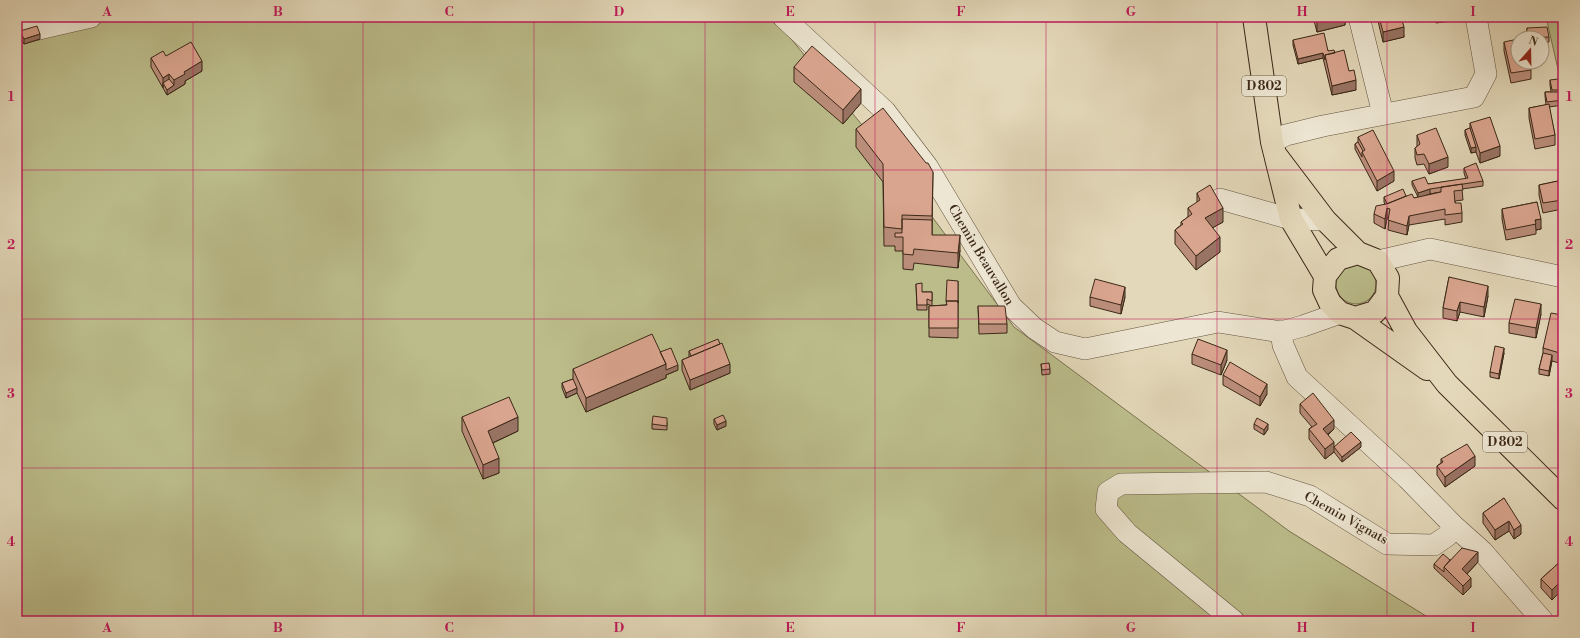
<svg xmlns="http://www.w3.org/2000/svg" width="1580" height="638" font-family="'Libre Bodoni',serif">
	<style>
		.green { fill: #bbbc8a; stroke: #7b7250 }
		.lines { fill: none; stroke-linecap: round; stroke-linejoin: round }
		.minor-casing { stroke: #655440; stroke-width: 22 }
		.major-casing { stroke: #3b2817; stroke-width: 24 }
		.minor { stroke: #ede6d2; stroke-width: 21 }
		.major { stroke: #e3d8b9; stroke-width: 22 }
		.wall { fill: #bb8e7b; stroke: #3b2817; fill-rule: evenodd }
		.shaded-wall { fill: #997464; stroke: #3b2817 }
		.building { fill: #daa58f; stroke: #3b2817 }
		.grid { fill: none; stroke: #c2185b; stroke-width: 1; stroke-opacity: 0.55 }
		.labels { text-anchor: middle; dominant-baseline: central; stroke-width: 3.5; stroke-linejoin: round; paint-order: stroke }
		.shield { fill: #ede6d2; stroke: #70614f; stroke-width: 1 }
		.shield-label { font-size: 12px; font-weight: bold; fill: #3b2817 }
		.street-label { font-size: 13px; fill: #3b2817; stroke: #ede6d2 }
		.neatline { fill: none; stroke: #c2185b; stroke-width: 1.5 }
		.grid-label { font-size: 13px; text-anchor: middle; font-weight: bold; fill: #c2185b }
	</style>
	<rect width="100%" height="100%" fill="#e3d8b9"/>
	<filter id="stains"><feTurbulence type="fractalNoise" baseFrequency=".005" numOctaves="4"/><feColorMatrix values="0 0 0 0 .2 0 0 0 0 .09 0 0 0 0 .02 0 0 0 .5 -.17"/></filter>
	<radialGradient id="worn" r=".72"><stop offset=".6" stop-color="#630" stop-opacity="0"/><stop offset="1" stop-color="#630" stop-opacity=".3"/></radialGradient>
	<path class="green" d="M17 17H773L881 148 1014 327 1289 531 1434 621H17Z
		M1546 17H1561L1563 26V91Z
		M1336 284a20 20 0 1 1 40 0a20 20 0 1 1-40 0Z"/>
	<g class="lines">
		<g class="minor-casing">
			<path id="minor" d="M783 17 885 111 927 166 1011 306 1034 328 1055 342 1085 349 1218 322 1281 332 1303 326 1340 313
				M1359 17 1383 114
				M17 34 91 17
				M1272 142 1286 135 1323 126 1474 97 1486 74 1476 17
				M1220 199 1291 219 1325 220
				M1378 261 1430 249 1563 277
				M1281 332 1283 345 1297 377 1407 478 1454 526 1482 551 1543 621
				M1234 621 1127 533 1106 509 1108 492 1121 484 1266 482 1310 496 1387 544 1434 545 1447 536 1454 526"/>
		</g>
		<g class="major-casing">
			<path id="major" d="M1254 17 1272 142 1291 219 1325 276
				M1275 154 1325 220 1358 253 1378 261 1388 278 1387 296 1375 312 1355 318 1340 313 1330 303 1324 290 1325 276 1338 259 1358 253
				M1387 296 1406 331 1447 384 1563 499
				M1355 318 1427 369"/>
		</g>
		<use href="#minor" class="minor"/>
		<use href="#major" class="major"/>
	</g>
	<path class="wall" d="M1313 17H1345V25L1317 32Z
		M1377 17H1401L1404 37 1383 42Z
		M1435 17H1456V20L1436 23Z
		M1513 17H1533V18L1514 22Z
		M1527 28 1549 37V42L1542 43V38H1527Z
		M20 31 40 39 24 44 20 36Z
		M1293 40 1335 53 1349 71 1356 90 1332 95 1323 58 1298 64 1293 45Z
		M1504 42 1531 70V79L1511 83 1504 51Z
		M166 56 202 71 185 81V84L167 95 151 67V58Z
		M794 67 861 103 843 124 794 82Z
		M1550 80 1561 90 1563 100V105L1549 107 1555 135V145L1535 149 1529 118V108L1546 105 1545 96V92H1551L1550 85Z
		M1470 123 1500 156 1480 163 1476 152 1471 153 1465 135V130L1470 128Z
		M856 129 933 172 932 235 960 250 958 268 914 263 913 270 903 269V251H895V246H884L883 182 856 147Z
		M1417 135 1448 167 1429 174 1424 164 1417 165 1415 158V148L1417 146Z
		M1358 137 1394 181 1377 191 1355 149V144L1358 142Z
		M1559 144H1563V169L1559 149Z
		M1464 168 1483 181V186L1462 189 1463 200 1455 201V203L1462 213V222L1445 225V219L1409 225 1407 235 1388 230 1389 218H1387L1385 229 1374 223V214L1385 205 1384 202V197L1406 196 1414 198 1418 197 1412 185V181L1428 184 1466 179 1464 173ZM1441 192 1425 195 1430 194Z
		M1563 179V216L1562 209 1543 213 1539 195V185L1558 181Z
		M1197 193 1223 222 1212 228 1220 252 1196 270 1175 244V230L1181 225V222L1188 217V208L1197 203Z
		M1537 202 1541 229 1536 230V234L1506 240 1502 219V209Z
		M1449 277 1488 296 1484 317 1460 312 1457 321 1443 318V308Z
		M958 281V338L929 337V306L946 305Z
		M916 284 922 292H932V306L927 304V310H917Z
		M1090 297H1125L1121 314 1090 306Z
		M978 306 1007 324V333L979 334Z
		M1541 314 1536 338 1509 333V323Z
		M1563 314V364L1552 361 1549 376 1539 374V369L1543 353V348Z
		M720 344 730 373 690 390 682 370V360L689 357V351Z
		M660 352 678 370 666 375V378L586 412 577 393 566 398 562 388V383L573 379V369Z
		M1504 353 1499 379 1490 377V372Z
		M1192 354 1227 360 1221 375 1192 364Z
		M1041 364 1050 369V374L1042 375Z
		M1223 375 1267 394 1260 406 1223 385Z
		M1300 404 1334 429 1328 435 1334 447H1361L1342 462 1334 452 1325 459 1309 439V429L1312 427 1300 413Z
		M462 417 518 431 493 443 499 473 483 479 462 431Z
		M714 419 726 426 717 430 714 424Z
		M667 422V430L652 429V424Z
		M1254 424 1268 429 1264 435 1254 429Z
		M1441 459 1475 466 1445 487 1437 475V466L1441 463Z
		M1504 498 1521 534 1514 539 1509 531 1495 540 1483 523V513Z
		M1563 559 1552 600 1541 588V579Z
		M1450 560 1478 562 1467 574 1471 587 1463 595 1434 568V564Z"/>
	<path class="shaded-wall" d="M34 17H41L34 19Z
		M1319 17H1345V25L1317 32V18Z
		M1404 27V37L1383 42V32Z
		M40 34V39L24 44V39Z
		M1323 53V58L1298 64V59Z
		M202 61V71L185 81V84L167 95V90L174 85V80L184 72Z
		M169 74V84L163 83V88V78Z
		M1356 80V90L1332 95V86Z
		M861 89V103L843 124V110Z
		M1500 146V156L1480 163V153Z
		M1476 147V152L1471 153V148Z
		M1448 157V167L1429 174V164Z
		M1394 171V181L1377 191V181Z
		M1430 189V194L1418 198V193Z
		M1223 208V222L1205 232V218Z
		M1387 208V218L1385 229V219Z
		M1409 216V225L1407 235V226Z
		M1541 219V229L1536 230 1535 220Z
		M960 235V250L958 268V253Z
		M1220 237V252L1196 270V256Z
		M1488 286V296L1484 317V307Z
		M1125 287V297L1121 314V305Z
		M1460 302V312L1457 321V311Z
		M1541 304V314L1536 338V328Z
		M1504 348V353L1499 379V374Z
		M1227 350V360L1221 375V365Z
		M1552 355V360L1549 376V371Z
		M666 364 678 365V370L666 375V378L586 412V398Z
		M730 364V373L690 390V380Z
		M1267 384V394L1260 406V397Z
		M577 388V393L566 398V393Z
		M518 417V431L488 445V431Z
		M1334 420V429L1323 438V429Z
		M726 421V426L717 430V425Z
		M1268 424V429L1264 435V430Z
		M1334 442V452L1325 459V449Z
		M1361 442V447L1342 462V457Z
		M1475 456V466L1445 487V477Z
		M499 458V473L483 479V465Z
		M1509 521V531L1495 540V530Z
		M1521 525V534L1514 539V530Z
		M1478 552V562L1462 579V569Z
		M1471 578V587L1463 595V586Z
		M1563 579V589L1552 600V590Z"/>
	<path class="building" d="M1379 17H1401L1404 27 1383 32Z
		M37 26 40 34 24 39 20 31Z
		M1547 27 1549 37 1527 38V28Z
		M1324 33 1328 51 1334 50 1335 53 1325 55V60L1323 53 1298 59 1293 40Z
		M1518 39V62H1529L1531 70 1511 73 1504 42Z
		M191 42 202 61 184 72 185 74 174 80 169 74 163 78 151 58 163 51 166 56Z
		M812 46 861 89 843 110 794 67Z
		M1344 50 1349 71 1354 70 1356 80 1332 86 1325 55Z
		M169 79 174 85 167 90 163 83Z
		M1558 79 1561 90H1552L1550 80Z
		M1545 92H1561L1563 100 1547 102Z
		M1549 104 1555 135 1535 139 1529 108Z
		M883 108 926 163H928L933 172 932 216 902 215V229L884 227 883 164 856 129Z
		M1490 117 1500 146 1480 153 1470 123Z
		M1436 128 1448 157 1429 164 1424 154 1417 155 1415 148 1420 144 1417 135Z
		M1470 128 1476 147 1471 148 1465 130Z
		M1373 130 1394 171 1377 181 1362 152 1365 150 1358 137Z
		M1358 142 1363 151 1362 152V157L1355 144Z
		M1559 144H1563V164Z
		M1476 163 1483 181 1430 189 1418 193 1412 181 1425 177 1428 184 1468 178 1464 168Z
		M1563 179V206L1562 200 1543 203 1539 185 1558 181V180Z
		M1462 184 1463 190 1454 191 1455 203H1461L1462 213 1445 215V209L1409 216 1407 226 1388 220 1390 209 1387 208 1385 219 1374 214 1376 206 1386 204 1412 194 1414 198 1441 192V187Z
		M1210 185 1223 208 1205 218 1220 237 1196 256 1175 230 1183 224 1181 222 1192 214 1188 208 1200 200 1197 193Z
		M1403 189 1406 196 1387 204 1384 197Z
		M1537 202 1541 219 1535 220 1536 224 1506 230 1502 209Z
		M902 219 932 220V235H960L958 253 914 249 913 255 903 254V237H895V233H902Z
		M1449 277 1488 286 1484 307 1460 302 1457 311 1443 308Z
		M1095 279 1125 287 1121 305 1090 297Z
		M947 280 958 281V303V301H946Z
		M922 283V292H932V301L927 299V305H917L916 284Z
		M1515 299 1541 304 1536 328 1509 323Z
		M946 301H958V328H929V306L947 305Z
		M978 306H1005L1007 324H979Z
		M1551 313 1562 315V314H1563V354L1543 348Z
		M652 334 666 364 586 398 573 369Z
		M718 339 720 344 691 356 689 351Z
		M1198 339 1227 350 1221 365 1192 354Z
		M722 343 730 364 690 380 682 360Z
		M1495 346 1504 348 1499 374 1490 372Z
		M671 348 678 365 666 370V364L660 352Z
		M1543 353 1552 355 1549 371 1539 369Z
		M1230 362 1267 384 1260 397 1223 375Z
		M1049 363 1050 369 1042 370 1041 364Z
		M573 379 577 388 566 393 562 383Z
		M1313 393 1334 420 1323 429 1334 442 1325 449 1309 429 1317 424 1300 404Z
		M509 397 518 417 488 431 499 458 483 465 462 417Z
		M723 415 726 421 717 425 714 419Z
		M653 416 667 418V426L652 424Z
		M1257 418 1268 424 1264 430 1254 424Z
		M1351 432 1361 442 1342 457 1334 447Z
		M1467 444 1475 456 1445 477 1437 466 1443 462 1441 459Z
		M1504 498 1521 525 1514 530 1509 521 1495 530 1483 513Z
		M1462 548 1478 552 1462 569 1471 578 1463 586 1444 567Z
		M1443 554 1450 560 1444 567V572L1434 564Z
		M1563 559V579L1552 590 1541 579Z"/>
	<path class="grid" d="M193 17V621M363 17V621M534 17V621M705 17V621M875 17V621M1046 17V621M1217 17V621M1387 17V621M17 170H1563M17 319H1563M17 468H1563"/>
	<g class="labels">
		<g class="shield">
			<rect x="1242" y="76" width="44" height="20" rx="3"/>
			<rect x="1483" y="432" width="44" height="20" rx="3"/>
		</g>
		<g class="shield-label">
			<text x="1264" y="86">D 802</text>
			<text x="1505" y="442">D 802</text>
		</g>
		<g class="street-label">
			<text transform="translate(981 255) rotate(59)">Chemin Beauvallon</text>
			<text transform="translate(1346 518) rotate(29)">Chemin Vignats</text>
		</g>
	</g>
	<rect width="1580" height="638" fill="none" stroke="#e3d8b9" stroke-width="44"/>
	<g transform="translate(1530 50) rotate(20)"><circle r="19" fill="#ede6d2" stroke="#a69a87"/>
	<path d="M0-3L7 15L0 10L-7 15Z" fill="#8f2418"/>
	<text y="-6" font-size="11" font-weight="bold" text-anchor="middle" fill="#3b2817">N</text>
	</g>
	<rect x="22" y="22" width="1536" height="594" class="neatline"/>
	<g class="grid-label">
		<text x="107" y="16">A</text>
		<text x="278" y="16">B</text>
		<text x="449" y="16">C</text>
		<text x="619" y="16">D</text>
		<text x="790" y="16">E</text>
		<text x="961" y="16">F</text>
		<text x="1131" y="16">G</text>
		<text x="1302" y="16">H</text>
		<text x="1473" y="16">I</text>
		<text x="11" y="101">1</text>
		<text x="1569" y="101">1</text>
		<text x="11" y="249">2</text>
		<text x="1569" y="249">2</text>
		<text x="11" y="398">3</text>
		<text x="1569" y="398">3</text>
		<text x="11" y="546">4</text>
		<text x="1569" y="546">4</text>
		<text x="107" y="632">A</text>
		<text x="278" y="632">B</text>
		<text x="449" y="632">C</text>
		<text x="619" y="632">D</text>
		<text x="790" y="632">E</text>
		<text x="961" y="632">F</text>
		<text x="1131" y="632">G</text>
		<text x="1302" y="632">H</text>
		<text x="1473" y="632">I</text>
	</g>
	<rect width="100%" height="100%" filter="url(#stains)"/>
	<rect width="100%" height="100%" fill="url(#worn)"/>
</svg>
